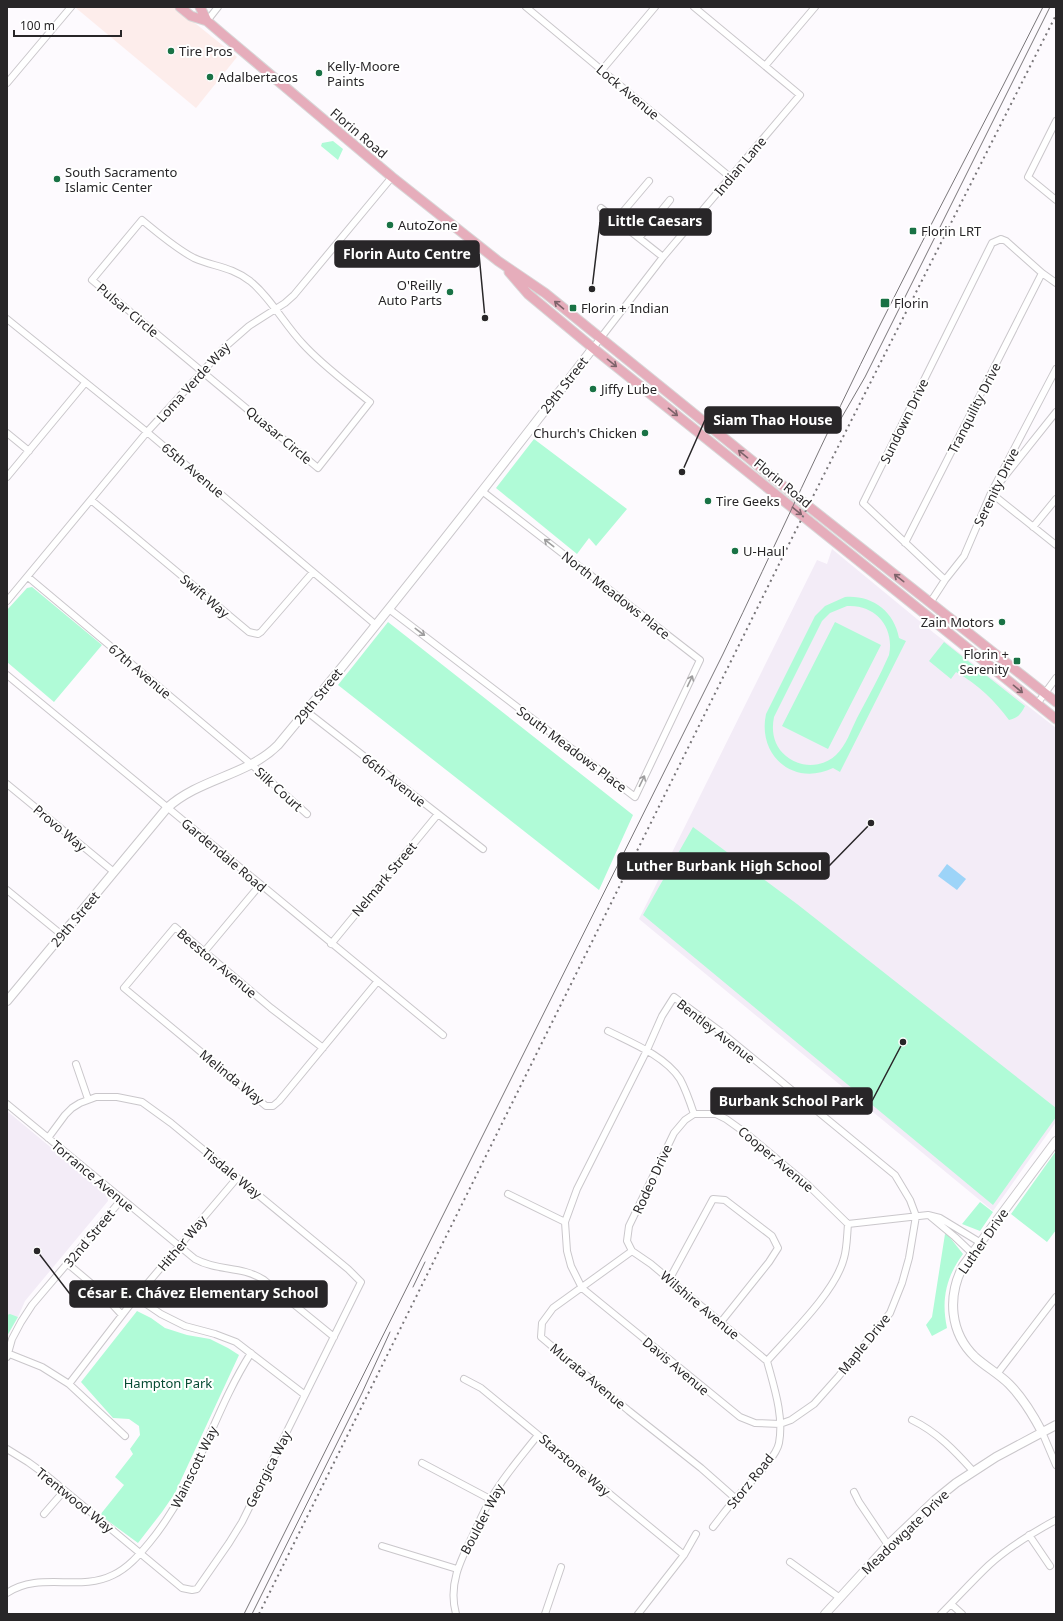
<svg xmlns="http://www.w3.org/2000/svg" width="1063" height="1621" font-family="'Noto Sans',sans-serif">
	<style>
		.commercial { fill: #fdedeb }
		.built { fill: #f3ecf7 }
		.green { fill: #b0fbd7; fill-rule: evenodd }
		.water { fill: #9dd4f8 }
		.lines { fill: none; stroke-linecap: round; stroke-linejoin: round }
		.street-casing { stroke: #cac7cb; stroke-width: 8 }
		.secondary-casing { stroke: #cac7cb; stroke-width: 10 }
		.primary-casing { stroke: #d8d8d8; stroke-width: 11 }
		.street { stroke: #fff; stroke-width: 6 }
		.secondary { stroke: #fff; stroke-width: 8 }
		.primary { stroke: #e6adbb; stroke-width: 9 }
		.tram { stroke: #797679; stroke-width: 1 }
		.rail { stroke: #797679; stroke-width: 2; stroke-dasharray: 2 4; stroke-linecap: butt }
		.oneway { stroke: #7d636a }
		.oneway2 { stroke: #9e9d9e }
		.poi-dot { fill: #197245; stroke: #fff; stroke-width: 1.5 }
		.labels { text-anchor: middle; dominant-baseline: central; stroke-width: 4; stroke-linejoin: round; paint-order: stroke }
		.poi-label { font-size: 13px; fill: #282628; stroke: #fff; text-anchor: start }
		.street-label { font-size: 13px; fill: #282628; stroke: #fff }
		.park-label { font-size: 13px; fill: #074a33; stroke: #fff }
		.leader { fill: none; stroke: #282628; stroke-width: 1.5 }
		.callout-dot { fill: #282628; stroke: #fff; stroke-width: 1.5 }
		.callout { fill: #282628; stroke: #282628; stroke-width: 1.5 }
		.callout-label { font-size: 14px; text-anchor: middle; font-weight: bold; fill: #fff }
	</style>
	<rect width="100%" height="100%" fill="#fdfafe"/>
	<path class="commercial" d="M77 7H175L237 57 196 108 76 8Z"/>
	<path class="built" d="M832 549 934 633 1056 728V1122L993 1211 639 919 817 560 827 564Z
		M7 1111 107 1194 108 1201 25 1301 18 1317 7 1315Z"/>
	<path class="green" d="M333 141 343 149 338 160 321 146 322 143Z
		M534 439 627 509 596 546 589 538 577 554 496 488Z
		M32 587 102 645 54 702 7 662V610L27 588Z
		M845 597C872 595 894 611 899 638L906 641 840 772 833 768C794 787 757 756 766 714L815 616 825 606ZM847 606C875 604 895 627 889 655 880 676 868 697 857 718 851 730 846 746 836 755 822 768 800 768 786 756 774 746 771 732 774 717L822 621 830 613Z
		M388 622 633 815 599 890 338 685Z
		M835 622 881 645 828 749 782 726Z
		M944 642 1025 706C1021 714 1018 718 1009 720 994 700 979 685 956 672L951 679 929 661Z
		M693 827 797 904 1056 1108V1117L993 1205 643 915Z
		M1056 1151V1230L1047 1242 1011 1214Z
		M980 1202 993 1212 980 1231 962 1224Z
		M945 1234 948 1235 963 1254C946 1277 941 1300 947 1328L932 1336 926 1325 932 1317Z
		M137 1311 151 1318 165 1328 187 1335 210 1339 228 1348 239 1355 175 1493 162 1512 138 1543 100 1515 124 1485 115 1477 133 1454 130 1449 140 1435 139 1426 129 1419 113 1418 81 1382Z
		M10 1314 18 1317 7 1336V1315Z"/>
	<path class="water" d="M947 864 966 879 957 890 938 876Z"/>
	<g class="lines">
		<g class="street-casing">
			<path id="street" d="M526 7 730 177
				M207 21 218 7
				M765 66 815 7
				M602 70 655 7
				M7 83 71 7
				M1056 121 1028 177 1056 200
				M601 208 663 257
				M142 220C158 233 175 248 194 258 214 267 230 266 250 281 271 298 284 324 303 344 323 366 347 383 370 402L318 468 92 280Z
				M616 220 649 181
				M639 238 670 200
				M7 319 147 432 376 625
				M593 348 663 257 800 95 694 7
				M7 433 29 451
				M7 477 85 383
				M1001 481 1056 412
				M994 490 991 493 1056 545
				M91 500 249 632 258 634 261 632 313 572
				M1033 527 1056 499
				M905 543 1042 273
				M28 577 251 764 307 814
				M945 580 863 503 992 243 1001 239 1006 241 1042 273 1056 283
				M7 601 147 432 225 347 249 326 285 303 294 295 392 177
				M930 603 945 580 964 556 991 493 1056 369
				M389 609 635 797 700 660 482 491
				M7 675 443 1035
				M1037 704 1056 678
				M306 711 483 849
				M7 784 114 872
				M7 890 62 935
				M331 944 438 814
				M204 952 260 885
				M674 997 721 1032 895 1175 910 1200 916 1216 909 1258 902 1283 890 1313 838 1377 814 1404 791 1420 780 1424 755 1423 740 1417 582 1288 571 1266 567 1251 565 1222 577 1189 647 1050 662 1016Z
				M608 1031C632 1043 665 1056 680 1079 686 1090 690 1102 694 1114
				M323 1048 271 1008 175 927 124 988 266 1106H273L279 1101 377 982
				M76 1064 88 1099
				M7 1104 195 1259C219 1272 240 1265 264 1280L334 1337
				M694 1114 685 1120 674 1133 629 1226 627 1241 632 1251 651 1264 767 1361
				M694 1114H716L726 1119 747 1134 808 1185 848 1224
				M508 1194 565 1222
				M931 1217 955 1237 973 1254
				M848 1224 928 1215 940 1218 981 1243
				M632 1251 553 1308 542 1323 541 1337 629 1411 701 1468 735 1498
				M68 1264 99 1290 122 1315
				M669 1280 713 1199 725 1200 772 1236 778 1248 769 1262 721 1322
				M136 1297 161 1314 185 1326 215 1334 236 1342 305 1395
				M7 1353 42 1367 69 1384 125 1436
				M7 1357 12 1339 21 1322 32 1305 122 1199
				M767 1361C790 1335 836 1291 844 1258 847 1248 847 1235 848 1224
				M997 1374 1056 1297
				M464 1379 481 1388 684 1555
				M69 1384 136 1297 237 1178
				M912 1420C937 1432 955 1451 973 1471
				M1042 1432 1056 1465
				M7 1449 28 1462 46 1475 182 1588 192 1590 197 1589 229 1543 242 1522 361 1282 348 1269 171 1123 142 1102 117 1097H96L80 1103 72 1108 65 1115 48 1138
				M422 1463 490 1499
				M854 1492 859 1502 888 1545
				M44 1514 64 1491
				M713 1527C721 1517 728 1507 736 1498 747 1485 776 1459 779 1443 784 1416 774 1387 767 1361
				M1029 1535 1050 1566
				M382 1546 457 1569
				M790 1562 840 1598
				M7 1593C40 1571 79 1592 113 1575 128 1568 139 1555 149 1543 196 1487 212 1414 251 1353
				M951 1604 962 1614
				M456 1614C448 1585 460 1561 473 1535 480 1520 487 1503 497 1489 509 1470 524 1453 538 1435
				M545 1614 561 1567
				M638 1614 684 1555 696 1534
				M941 1614C957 1598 972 1581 989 1565 1009 1547 1032 1533 1056 1520"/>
		</g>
		<g class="secondary-casing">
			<path id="secondary" d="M7 1001 167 808C200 778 247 776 278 745 386 615 490 482 593 348
				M1042 1432C1033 1415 1023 1398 1009 1384 999 1374 986 1367 975 1357 950 1333 947 1297 963 1266L1056 1141
				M825 1614 888 1545 935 1500 956 1483 996 1457 1056 1425"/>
		</g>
		<g class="primary-casing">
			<path id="primary" d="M180 7 191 16 207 21
				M200 7 207 21 221 33 392 177 498 261 545 293 808 506 1056 702
				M509 272 528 294 593 348 1056 719"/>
		</g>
		<use href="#street" class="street"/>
		<use href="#secondary" class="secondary"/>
		<use href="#primary" class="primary"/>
		<path class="tram" d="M835 429 865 377 1050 7
			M413 1287 425 1262
			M244 1614 723 654C776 544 826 433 881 323 934 217 990 113 1043 7
			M252 1614 362 1393 390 1332"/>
		<path class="rail" d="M259 1614 791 540 1056 15"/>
	</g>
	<defs><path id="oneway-shaft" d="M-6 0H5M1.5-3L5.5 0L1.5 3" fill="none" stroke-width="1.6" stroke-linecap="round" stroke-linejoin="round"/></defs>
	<g class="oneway">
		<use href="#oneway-shaft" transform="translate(559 305) rotate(-140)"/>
		<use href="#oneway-shaft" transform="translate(612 363) rotate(39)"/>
		<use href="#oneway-shaft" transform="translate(673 412) rotate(39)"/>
		<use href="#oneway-shaft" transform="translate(743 454) rotate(-141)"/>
		<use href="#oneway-shaft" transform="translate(797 511) rotate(39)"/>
		<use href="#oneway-shaft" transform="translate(899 578) rotate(-142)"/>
		<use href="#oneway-shaft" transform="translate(1018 689) rotate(39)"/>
	</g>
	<g class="oneway2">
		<use href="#oneway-shaft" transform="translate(549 543) rotate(-142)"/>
		<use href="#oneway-shaft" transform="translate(420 632) rotate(37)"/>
		<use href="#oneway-shaft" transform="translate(690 681) rotate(-65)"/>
		<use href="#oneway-shaft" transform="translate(642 781) rotate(-64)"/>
	</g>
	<g class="poi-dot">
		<circle cx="171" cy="51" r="4"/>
		<circle cx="319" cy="73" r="4"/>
		<circle cx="210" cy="77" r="4"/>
		<circle cx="57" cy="179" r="4"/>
		<circle cx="390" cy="225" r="4"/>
		<rect x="909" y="227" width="8" height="8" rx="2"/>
		<circle cx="450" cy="292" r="4"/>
		<rect x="880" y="298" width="10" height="10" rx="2"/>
		<rect x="569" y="304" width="8" height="8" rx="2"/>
		<circle cx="593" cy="389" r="4"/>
		<circle cx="645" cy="433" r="4"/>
		<circle cx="708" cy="501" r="4"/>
		<circle cx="735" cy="551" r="4"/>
		<circle cx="1002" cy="622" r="4"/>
		<rect x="1013" y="657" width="8" height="8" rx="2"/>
	</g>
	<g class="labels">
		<g class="poi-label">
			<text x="179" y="51">Tire Pros</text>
			<text x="327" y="66">Kelly-Moore<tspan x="327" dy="15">Paints</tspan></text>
			<text x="218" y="77">Adalbertacos</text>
			<text x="65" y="172">South Sacramento<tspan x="65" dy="15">Islamic Center</tspan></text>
			<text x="398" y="225">AutoZone</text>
			<text x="921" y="231">Florin LRT</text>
			<text x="442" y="285" text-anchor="end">O'Reilly<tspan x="442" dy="15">Auto Parts</tspan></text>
			<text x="894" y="303">Florin</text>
			<text x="581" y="308">Florin + Indian</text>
			<text x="601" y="389">Jiffy Lube</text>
			<text x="637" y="433" text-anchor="end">Church's Chicken</text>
			<text x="716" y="501">Tire Geeks</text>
			<text x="743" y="551">U-Haul</text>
			<text x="994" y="622" text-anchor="end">Zain Motors</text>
			<text x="1009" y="654" text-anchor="end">Florin +<tspan x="1009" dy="15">Serenity</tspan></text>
		</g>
		<g class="street-label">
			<text transform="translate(628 92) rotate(40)">Lock Avenue</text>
			<text transform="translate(359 133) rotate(40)">Florin Road</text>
			<text transform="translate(740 166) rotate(-50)">Indian Lane</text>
			<text transform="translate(128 310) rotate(40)">Pulsar Circle</text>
			<text transform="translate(193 382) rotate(-48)">Loma Verde Way</text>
			<text transform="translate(564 385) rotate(-52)">29th Street</text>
			<text transform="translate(974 408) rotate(-63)">Tranquility Drive</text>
			<text transform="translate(904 421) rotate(-64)">Sundown Drive</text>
			<text transform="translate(279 435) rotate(40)">Quasar Circle</text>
			<text transform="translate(193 470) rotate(40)">65th Avenue</text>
			<text transform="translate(783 483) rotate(39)">Florin Road</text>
			<text transform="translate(996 487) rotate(-64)">Serenity Drive</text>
			<text transform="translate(616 595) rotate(38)">North Meadows Place</text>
			<text transform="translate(205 596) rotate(40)">Swift Way</text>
			<text transform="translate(140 671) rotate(40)">67th Avenue</text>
			<text transform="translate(318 696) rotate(-51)">29th Street</text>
			<text transform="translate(572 749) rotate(37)">South Meadows Place</text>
			<text transform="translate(394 780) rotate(38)">66th Avenue</text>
			<text transform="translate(279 789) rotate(42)">Silk Court</text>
			<text transform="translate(60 828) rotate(40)">Provo Way</text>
			<text transform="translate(224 855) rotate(40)">Gardendale Road</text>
			<text transform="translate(384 879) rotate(-50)">Nelmark Street</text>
			<text transform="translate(75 919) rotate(-50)">29th Street</text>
			<text transform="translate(217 963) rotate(40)">Beeston Avenue</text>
			<text transform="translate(716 1031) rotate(38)">Bentley Avenue</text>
			<text transform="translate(232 1077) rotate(39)">Melinda Way</text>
			<text transform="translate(776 1159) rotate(40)">Cooper Avenue</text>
			<text transform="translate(232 1173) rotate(39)">Tisdale Way</text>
			<text transform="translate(93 1176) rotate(40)">Torrance Avenue</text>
			<text transform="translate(652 1179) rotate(-65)">Rodeo Drive</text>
			<text transform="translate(89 1238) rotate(-50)">32nd Street</text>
			<text transform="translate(983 1241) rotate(-55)">Luther Drive</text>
			<text transform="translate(182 1243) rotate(-50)">Hither Way</text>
			<text transform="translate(700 1305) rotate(40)">Wilshire Avenue</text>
			<text transform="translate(864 1344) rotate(-51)">Maple Drive</text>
			<text transform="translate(676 1366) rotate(40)">Davis Avenue</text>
			<text transform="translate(588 1376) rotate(40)">Murata Avenue</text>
			<text transform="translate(575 1465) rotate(40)">Starstone Way</text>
			<text transform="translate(194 1467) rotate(-64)">Wainscott Way</text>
			<text transform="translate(268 1469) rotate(-63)">Georgica Way</text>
			<text transform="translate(750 1481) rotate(-51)">Storz Road</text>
			<text transform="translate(75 1500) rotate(39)">Trentwood Way</text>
			<text transform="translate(482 1519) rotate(-62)">Boulder Way</text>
			<text transform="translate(905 1532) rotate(-44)">Meadowgate Drive</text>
		</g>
		<g class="park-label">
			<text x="168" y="1383">Hampton Park</text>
		</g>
	</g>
	<path class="leader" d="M592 289L600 222M485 318L479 254M682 472L705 420M871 823L829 866M903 1042L872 1101M37 1251L70 1294"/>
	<g class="callout-dot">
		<circle cx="592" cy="289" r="4"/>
		<circle cx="485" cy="318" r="4"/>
		<circle cx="682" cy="472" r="4"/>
		<circle cx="871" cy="823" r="4"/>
		<circle cx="903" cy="1042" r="4"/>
		<circle cx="37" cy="1251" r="4"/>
	</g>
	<g class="callout">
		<rect x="600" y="209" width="111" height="26" rx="4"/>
		<rect x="335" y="241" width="144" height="26" rx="4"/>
		<rect x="705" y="407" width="136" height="26" rx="4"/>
		<rect x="618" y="853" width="211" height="26" rx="4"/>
		<rect x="711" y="1088" width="161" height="26" rx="4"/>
		<rect x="70" y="1281" width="257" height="26" rx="4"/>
	</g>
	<g class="callout-label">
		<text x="655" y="226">Little Caesars</text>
		<text x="407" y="259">Florin Auto Centre</text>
		<text x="773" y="425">Siam Thao House</text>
		<text x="724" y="871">Luther Burbank High School</text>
		<text x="791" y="1106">Burbank School Park</text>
		<text x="198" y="1298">César E. Chávez Elementary School</text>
	</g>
	<rect width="1063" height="1621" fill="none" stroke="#282628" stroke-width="16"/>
	<path d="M14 30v6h107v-6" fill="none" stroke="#282628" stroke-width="2"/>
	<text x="20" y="30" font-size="12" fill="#282628" stroke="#ffffff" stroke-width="3" paint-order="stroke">100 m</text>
</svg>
